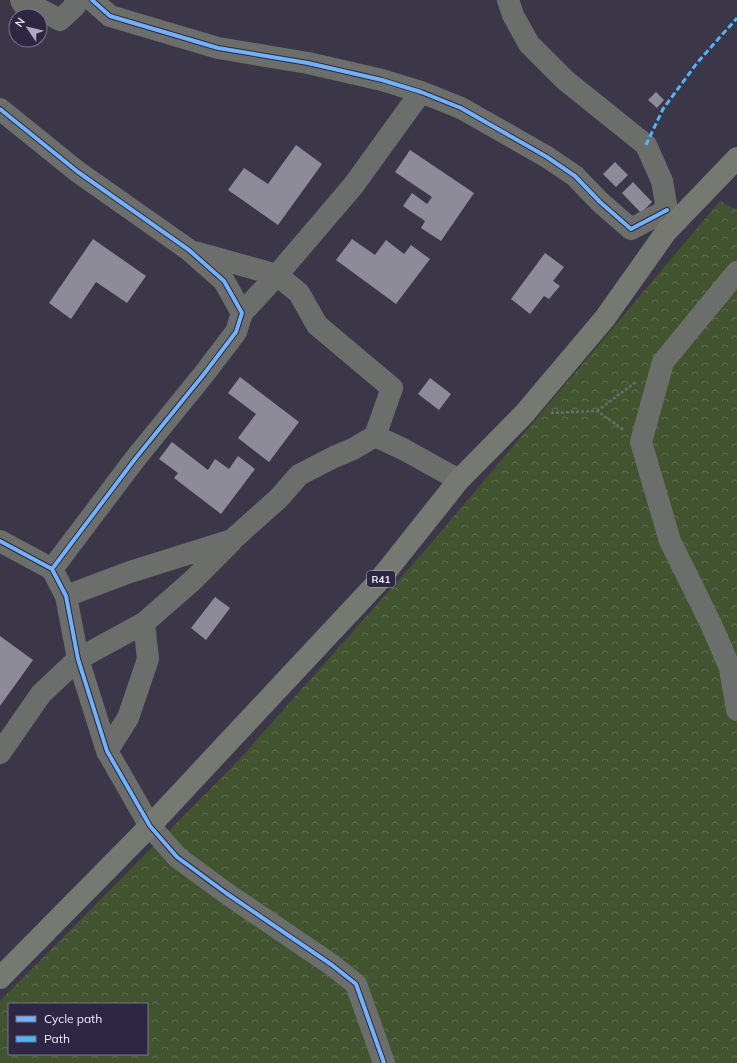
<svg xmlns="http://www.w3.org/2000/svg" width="737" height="1063" font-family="Mulish,sans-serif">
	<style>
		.forest { fill: url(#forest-crowns); fill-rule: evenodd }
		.building { fill: #8e8b99 }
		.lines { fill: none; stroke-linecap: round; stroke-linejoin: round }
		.path { stroke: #6c6d6e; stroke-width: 2.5; stroke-dasharray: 3 2; stroke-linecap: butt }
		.minor { stroke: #6b6e6a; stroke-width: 22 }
		.major { stroke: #757972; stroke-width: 22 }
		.quiet { stroke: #52b3f8; stroke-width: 3; stroke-dasharray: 6 3; stroke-linecap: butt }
		.cycleway-casing { stroke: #2e2743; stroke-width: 6 }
		.cycleway { stroke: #73b2f8; stroke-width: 4 }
		.labels { text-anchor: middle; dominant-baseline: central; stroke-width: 4; stroke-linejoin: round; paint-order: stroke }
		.shield { fill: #2e2743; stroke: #b5b0c6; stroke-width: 1 }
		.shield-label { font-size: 10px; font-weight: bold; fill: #efebfe }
	</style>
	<defs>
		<pattern id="forest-crowns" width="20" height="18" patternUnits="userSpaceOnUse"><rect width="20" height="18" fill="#42542f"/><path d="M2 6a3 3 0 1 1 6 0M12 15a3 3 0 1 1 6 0" fill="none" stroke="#5e6d4e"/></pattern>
	</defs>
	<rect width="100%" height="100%" fill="#3c3748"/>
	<path class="forest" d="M720 201 737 210V1063H0V1001L237 762 428 547ZM9 1004H147V1054H9Z"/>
	<path class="building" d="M656 92 664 100 657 108 648 100Z
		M296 145 322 164 278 225 228 190 244 168 268 184Z
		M410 150 474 193 441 241 421 228 425 221 403 206 412 193 427 204 432 197 395 172Z
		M615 162 628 175 616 187 603 174Z
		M633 182 652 202 641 213 622 193Z
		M93 239 146 276 127 303 96 282 71 319 49 303Z
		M352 239 375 255 386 240 404 254 411 245 430 259 396 304 336 260Z
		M545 253 564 267 553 281 560 286 549 299 544 296 530 314 511 299Z
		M240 377 299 422 269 462 238 438 256 414 228 393Z
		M430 378 451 394 439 410 418 394Z
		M172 442 208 470 215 459 229 469 238 456 255 469 221 514 174 478 178 473 159 459Z
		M215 597 230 608 206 640 191 628Z
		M0 636 33 660 0 706Z"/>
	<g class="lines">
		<path class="path" d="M597 411 637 381
			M551 413 597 411 624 430"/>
		<path class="minor" d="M21 0 23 4 43 11 60 20 75 6V0
			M92 0 110 16 218 48 308 63 382 80 421 92 461 108 547 157 575 176 600 202 631 229 667 210
			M508 0 513 15 529 44 565 80 646 145 662 181 667 210 666 225
			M0 109 78 172 189 250 224 281 242 313 236 332 204 374 135 459 52 569
			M195 252 277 275 299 293 317 325 392 388 375 436
			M737 272 663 362 641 442 670 541 711 624 730 668 737 710
			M242 313 277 275 353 186 421 92
			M0 541 52 569 66 596 78 659 107 751 150 826 177 857 226 893 332 965 356 984 384 1063
			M66 596 130 572 232 540 279 498 299 475 334 457 353 449 375 436 403 449 459 480
			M107 751 128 718 148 659 144 623
			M0 753 41 694 78 659 144 623 192 581 231 542"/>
		<path class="major" d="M0 978 150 826 218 753 377 583 459 480 524 414 605 318 666 232 737 158"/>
		<path class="quiet" d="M646 145 663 109 697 63 737 18"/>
		<g class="cycleway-casing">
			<path id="cycleway" d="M92 0 110 16 218 48 308 63 382 80 421 92 461 108 547 157 575 176 600 202 631 229 667 210
				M0 109 78 172 189 250 224 281 242 313 236 332 204 374 135 459 52 569
				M0 541 52 569 66 596 78 659 107 751 150 826 177 857 226 893 332 965 356 984 384 1063"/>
		</g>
		<use href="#cycleway" class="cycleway"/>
	</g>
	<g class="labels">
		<rect class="shield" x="367" y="571" width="28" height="16" rx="3"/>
		<g class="shield-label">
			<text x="381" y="579">R41</text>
		</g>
	</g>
	<rect x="8" y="1003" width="140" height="52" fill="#2e2743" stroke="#7b758e"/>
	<rect x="16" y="1016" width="20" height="6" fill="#73b2f8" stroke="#7b758e"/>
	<text x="44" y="1023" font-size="12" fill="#efebfe">Cycle path</text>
	<rect x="16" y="1036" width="20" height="6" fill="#52b3f8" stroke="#7b758e"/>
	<text x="44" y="1043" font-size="12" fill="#efebfe">Path</text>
	<g transform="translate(28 28) rotate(305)"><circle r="19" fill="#2e2743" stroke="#7b758e"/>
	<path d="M0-3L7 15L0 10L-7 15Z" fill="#b0acbe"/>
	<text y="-6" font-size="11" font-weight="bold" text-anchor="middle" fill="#efebfe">N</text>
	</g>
</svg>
